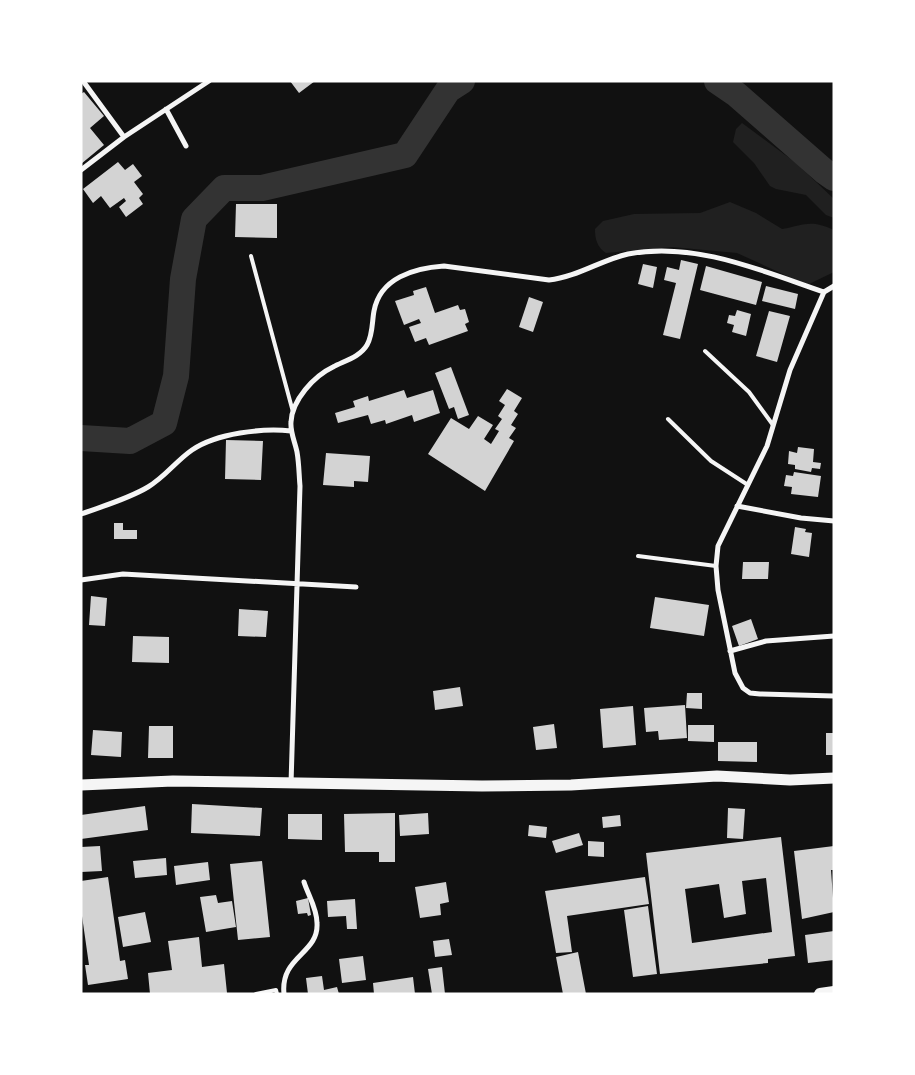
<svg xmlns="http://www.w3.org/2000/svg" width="915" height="1075" font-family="'PT Sans',sans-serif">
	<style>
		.green { fill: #202020 }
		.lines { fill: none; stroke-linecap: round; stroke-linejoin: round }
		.river { stroke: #333; stroke-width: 26 }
		.building { fill: #d3d3d3; fill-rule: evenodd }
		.service { stroke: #f5f5f5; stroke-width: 4 }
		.minor { stroke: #f5f5f5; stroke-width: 5 }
		.primary { stroke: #f5f5f5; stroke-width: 11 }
		.trunk { stroke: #f5f5f5; stroke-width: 12 }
	</style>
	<rect width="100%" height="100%" fill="#111"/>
	<path class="green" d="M742 123 796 163 834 199V218L826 215 806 195 776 189 770 186 754 163 733 142 736 129Z
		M730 202 756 213 782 229C805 225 810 219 834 230V272L807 285 737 253 672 247 606 253C597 247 595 239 595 229L603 221 634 214 700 213Z"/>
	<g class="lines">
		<path class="river" d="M717 81 736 94 824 171 834 178
			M81 438 130 441 164 423 176 376 183 279 194 219 224 188H262L405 155 448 90 462 81"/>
	</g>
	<path class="building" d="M290 81H315L299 93Z
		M84 92 104 116 90 128 104 145 81 164V94Z
		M118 162 125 170 133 164 142 176 134 182 143 194 139 198 143 204 126 217 119 207 126 201 124 198 110 208 101 196 93 203 83 189Z
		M236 204H277V238L235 237Z
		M681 260 698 264 680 339 663 335 676 283 664 280 667 267 679 270Z
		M643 264 657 267 653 288 638 284Z
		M706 266 762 282 756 305 700 290Z
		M766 286 798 294 795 309 762 301Z
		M426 287 435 313 458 305 460 310 465 309 469 322 465 324 468 331 429 345 426 338 415 342 409 327 421 323 419 319 404 325 395 301 414 295 413 291Z
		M529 297 543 302 533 332 519 327Z
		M737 310 751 314 746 336 732 332 734 325 727 323 729 315 735 316Z
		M769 311 790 316 777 362 756 356Z
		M451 367 469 415 458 419 454 407 449 409 435 373Z
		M507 389 522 398 514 411 518 414 511 425 516 428 509 438 514 441 485 491 428 454 451 418 469 429 478 416 493 425 484 439 491 444 499 431 495 429 502 419 498 416 505 405 499 401Z
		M404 390 407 398 433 390 440 413 414 422 412 415 386 424 385 420 371 424 368 415 338 423 335 413 355 407 353 401 368 396 369 401Z
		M226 440 263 441 261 480 225 479Z
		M798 447 814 449 813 462 821 463 820 469 812 468 811 472 795 469V465L788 464 789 451 797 453Z
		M326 453 370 456 368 482 354 481V487L323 485Z
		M794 472 821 476 818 497 791 494 792 487 784 486 786 475 793 476Z
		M114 523H123V530H137V539H114Z
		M795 527 806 529 805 532 812 533 809 557 791 554Z
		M743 562H769L768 579H742Z
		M91 596 107 598 105 626 89 625Z
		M655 597 709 605 704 636 650 628Z
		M239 609 268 611 266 637 238 636Z
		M751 619 758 639 739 646 732 626Z
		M133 636 169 637V663L132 662Z
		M460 687 463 706 435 710 433 691Z
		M687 693H702V709L686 708Z
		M685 705 687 738 659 740 658 731 646 732 644 708Z
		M633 706 636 745 603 748 600 709Z
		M554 724 557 748 536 750 533 727Z
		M688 725H714V742L688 741Z
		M149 726H173V758H148Z
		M93 730 122 732 121 757 91 755Z
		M826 733H834V755H826Z
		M718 742H757V762L718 761Z
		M192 804 262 808 260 836 191 833Z
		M145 806 148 830 81 839V815Z
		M728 808 745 809 743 839 727 838Z
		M395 813V862H379V852H345L344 814Z
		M428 813 429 834 400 836 399 815Z
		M288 814H322V840L288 839Z
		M620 815 621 826 603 828 602 817Z
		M529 825 547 827 546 838 528 836Z
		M579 833 583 845 556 853 552 841Z
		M781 837 795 956 768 959V963L660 974 646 853ZM766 878 772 932 692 943 685 889 719 884 724 918 746 914 742 881Z
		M588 841 604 842V857L588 856Z
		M100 846 102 871 81 872V847Z
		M834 846V870H831L834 912 802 919 794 851Z
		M166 858 167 875 135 878 133 861Z
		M262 861 270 937 238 940 230 864Z
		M208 862 210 880 176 885 174 866Z
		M108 877 120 961 125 960 128 979 88 985 85 965H89L81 909V881Z
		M645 877 649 904 567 916 572 952 556 953 545 891Z
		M446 882 449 902 440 904 441 915 420 918 415 887Z
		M216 895 218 903 232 901 236 927 206 932 200 897Z
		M308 898 311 915 308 916 307 913 298 914 296 901Z
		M355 899 357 929H347L346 916 328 917 327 901Z
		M648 906 657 974 633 977 624 910Z
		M145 912 151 942 123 947 118 917Z
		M834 931V960L808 963 805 935Z
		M199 937 202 967 224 964 227 993 150 994 148 973 172 970 168 941Z
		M449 939 452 955 435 957 433 941Z
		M578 952 586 994H563L556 957Z
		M363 956 366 980 342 983 339 959Z
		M442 967 445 994H432L428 969Z
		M322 976 324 990 337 987 339 994H308L306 978Z
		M413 977 415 994H374L373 983Z"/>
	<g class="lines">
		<path class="service" d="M251 256 293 412
			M705 351 749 392 773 425
			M668 419 711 461 748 485
			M638 556 716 566
			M256 994 276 990 277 994"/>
		<path class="minor" d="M166 109 186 146
			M124 137 209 81
			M81 170 124 137 83 81
			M834 286 824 292 790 370 767 446 718 546 716 566 718 590 735 673 743 688 750 693 760 694 834 696
			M737 506 801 518 834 521
			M81 514C103 506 128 499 148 487 165 477 176 461 192 450 217 433 262 428 291 431
			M81 580 123 574 356 587
			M730 651 766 641 834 636
			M291 784 300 486C299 475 299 463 297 452 295 442 290 432 291 422 292 400 314 376 333 367 344 361 360 357 367 345 373 335 372 321 374 311 380 278 414 268 444 266L549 280C577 277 601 260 628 254 695 241 762 271 824 292
			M284 994C280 956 319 954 317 923 317 908 308 895 304 882"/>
		<path class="primary" d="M81 785 173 781 482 786 571 785 717 776 790 780 834 778"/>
		<path class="trunk" d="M820 994 834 992"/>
	</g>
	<rect width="915" height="1075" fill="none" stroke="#ffffff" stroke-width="165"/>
</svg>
